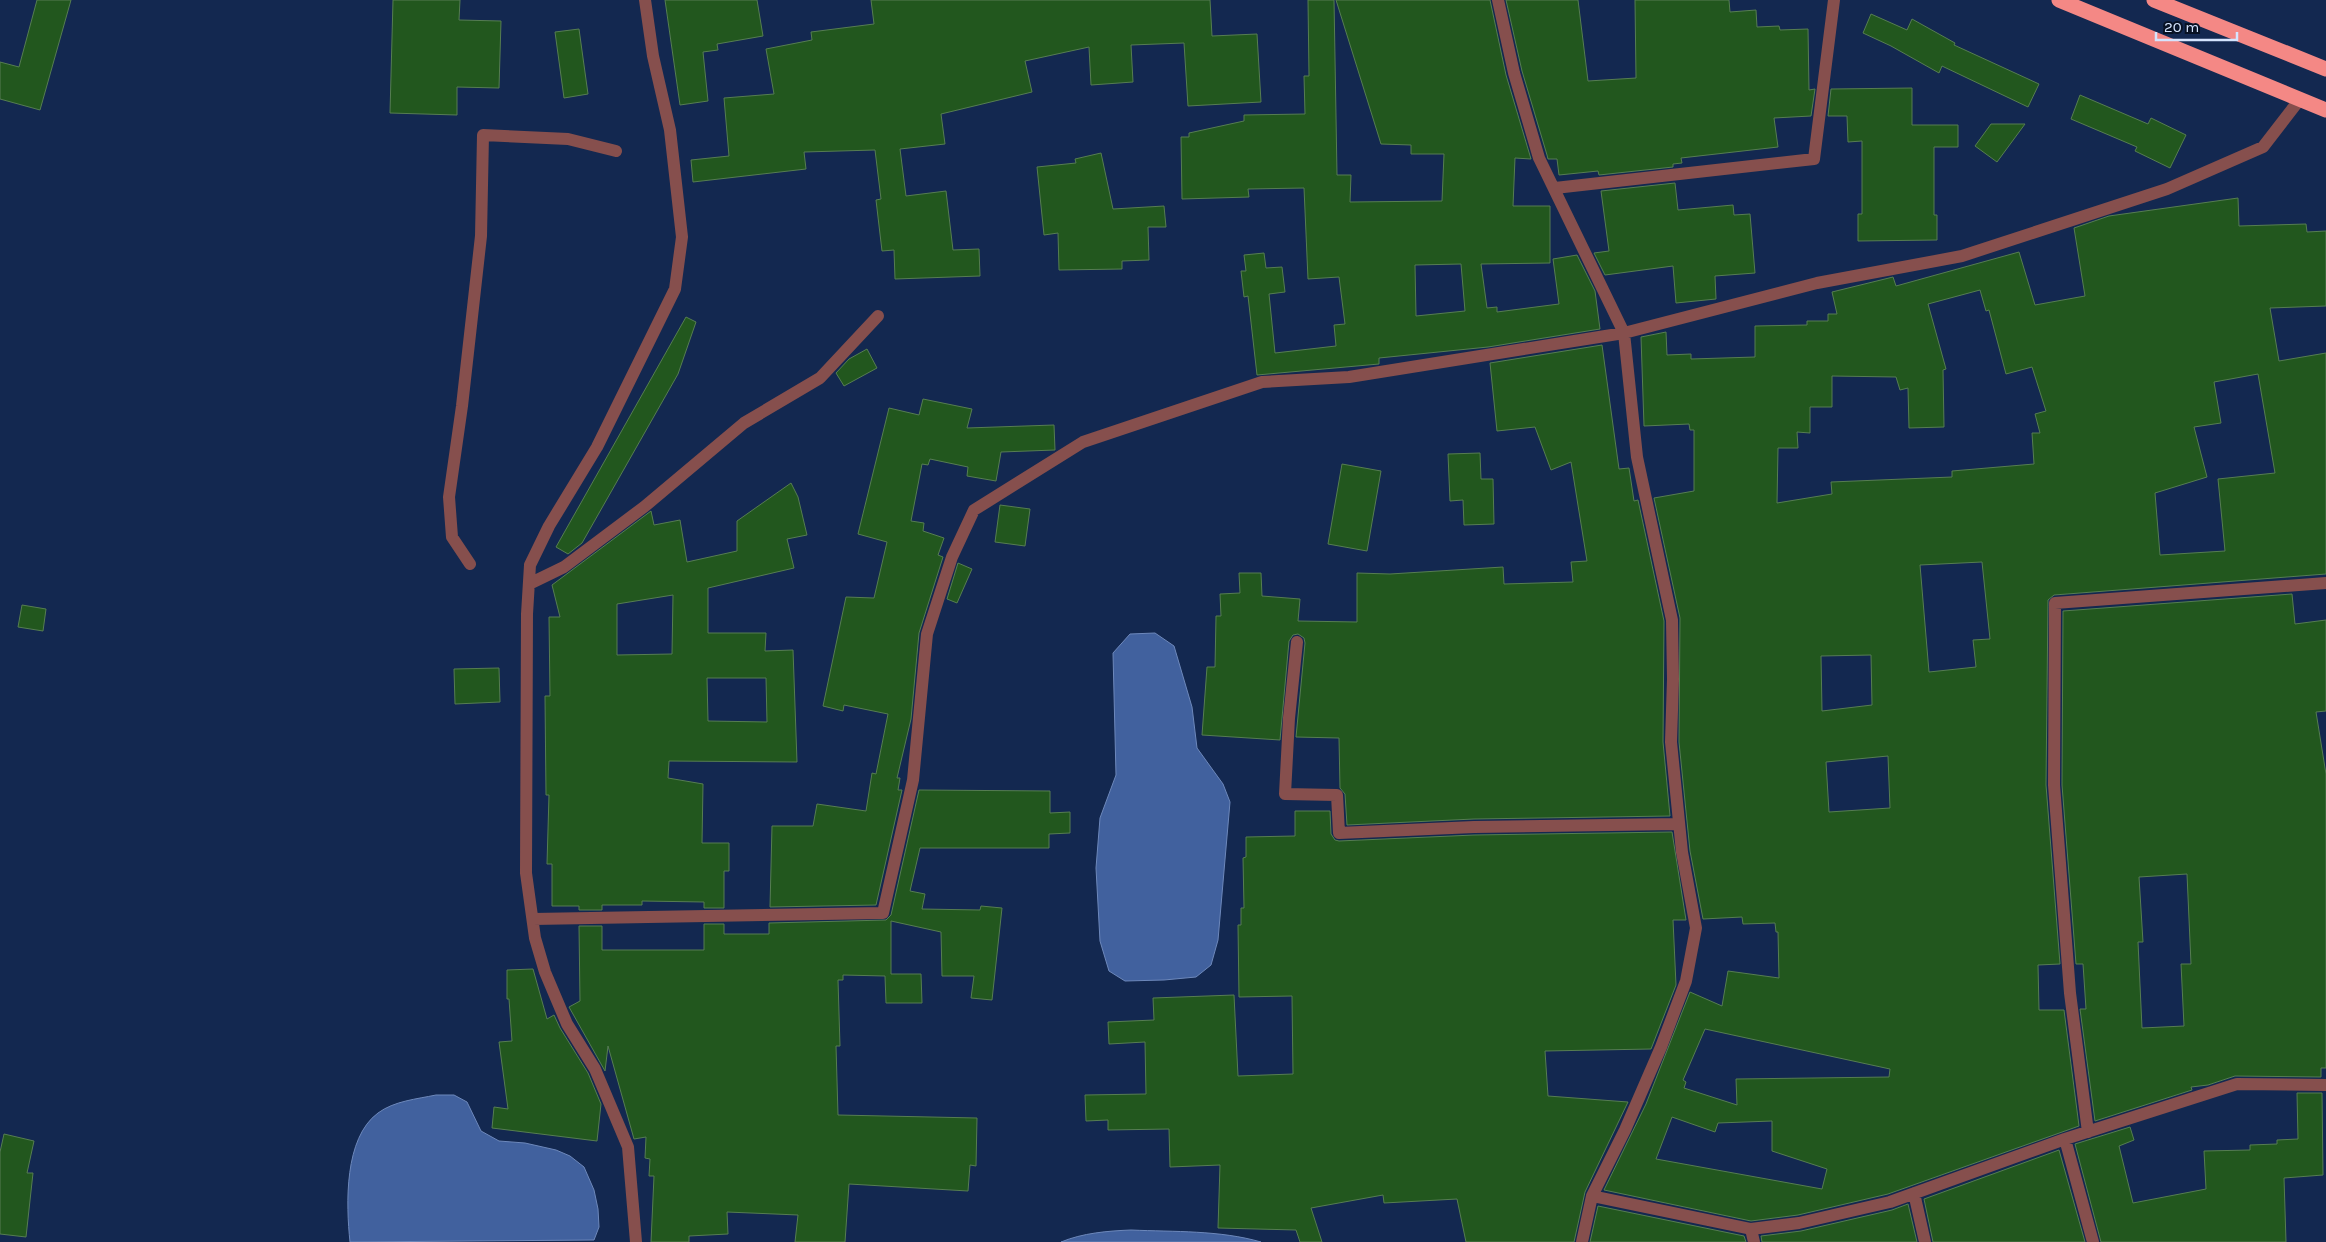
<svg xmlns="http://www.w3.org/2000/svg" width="2326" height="1242" font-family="Karla,sans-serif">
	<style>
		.water { fill: #41619e; stroke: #6d88bb }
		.building { fill: #22571e; stroke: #567d52; fill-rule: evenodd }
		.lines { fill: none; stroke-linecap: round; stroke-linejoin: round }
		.street { stroke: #864f4d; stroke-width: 12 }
		.highway { stroke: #f48885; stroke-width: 15 }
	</style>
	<rect width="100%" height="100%" fill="#132850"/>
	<path class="water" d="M1155 633 1174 646 1192 707 1197 748 1223 784 1230 802 1218 940 1211 965 1196 977 1164 980 1125 981 1109 971 1100 941 1096 868 1100 818 1116 775 1113 653 1130 634Z
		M436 1095H454L467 1102 481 1131 499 1141 525 1143 556 1150 570 1156 584 1167 594 1190 598 1209 599 1227 594 1240 350 1242C346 1204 344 1138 378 1113 394 1101 417 1099 436 1095Z
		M1131 1230C1175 1232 1219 1230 1261 1242H1061C1083 1233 1107 1231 1131 1230Z"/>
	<path class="building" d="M37 0H71L40 110 0 99V62L19 67Z
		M393 0H460L459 20 501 21 499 88 457 87V115L390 113Z
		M665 0H757L763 36 717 44 718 50 703 52 708 101 680 105Z
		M871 0H1210L1212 36 1257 34 1261 102 1188 106 1184 43 1131 45 1133 82 1091 85 1089 47 1025 61 1032 92 941 114 945 144 900 149 906 196 946 191 953 250 979 249 980 276 895 279 894 250 882 251 876 200 881 199 875 150 804 152 806 169 693 182 691 160 729 156 724 98 774 94 766 49 812 40 811 32 874 24Z
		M1308 0H1334L1337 175H1351L1350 202 1442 201 1444 154H1411V145L1381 144 1336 0H1490L1506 75 1531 159 1515 158 1513 206H1550V263L1481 264 1487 308 1497 307V312L1559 304 1553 259 1577 255 1595 291 1600 329 1488 347 1379 358V364L1257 375 1248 296 1244 297 1241 271H1246L1244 255 1264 253 1266 268 1282 267 1285 292 1269 294 1275 353 1336 346 1334 325 1345 324 1339 277 1308 279 1304 188 1248 189 1249 197 1182 199 1181 137H1189V133L1244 121V115L1305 114 1304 76H1309ZM1461 264 1465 311 1416 316 1415 265Z
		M1506 0H1578L1588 81 1636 78 1635 0H1729L1730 12 1756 10 1757 27 1779 26 1780 30 1808 29 1809 90 1815 89 1811 116 1774 118 1778 147 1681 158 1682 163 1673 164V167L1599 175 1598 171 1559 175 1557 159H1548L1547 155 1522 71Z
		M1871 14 1907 30 1912 19 1955 43 1954 45 2039 84 2028 107 1942 66 1939 73 1891 46 1863 33Z
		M579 29 588 94 564 98 555 32Z
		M1912 88V125H1958V147H1934V215H1937V240L1858 241V214H1862V141L1848 142 1847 116H1828L1831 89Z
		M2080 95 2148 124 2151 118 2186 135 2170 168 2135 151 2137 147 2071 119Z
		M1991 124H2025L1997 162 1975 146Z
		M1101 153 1113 209 1164 206 1166 227H1148L1149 260 1122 261V269L1059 270 1058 233 1044 235 1037 167 1076 163 1075 159Z
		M1675 183 1678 210 1733 205 1734 215 1750 214 1755 273 1715 276 1716 299 1676 303 1673 266 1605 275 1594 253 1609 251 1601 191Z
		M2238 198 2239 226 2306 224 2307 232 2326 231V306L2270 308 2279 361 2326 353V574L2054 595 2048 600 2046 785 2060 964 2038 965 2039 1010H2064L2079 1126 1888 1194 1798 1215 1751 1221 1604 1190 1646 1104 1690 992 1722 1006 1728 971 1779 978 1778 932H1776L1775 923 1743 924 1742 917 1703 919 1690 851 1679 742 1680 618 1654 498 1694 491V430H1690L1689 424 1644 426 1641 337 1666 332 1667 355 1691 354V359L1755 357V326L1807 325V321H1828V314H1837L1832 292 1893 277 1896 286 2019 252 2035 305 2085 296 2074 228 2109 216ZM1980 290 1986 311 1989 310 2006 374 2032 367 2046 411 2035 414 2040 433H2032L2034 464 1952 471V477L1831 482 1832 494 1777 503 1778 448H1798L1797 432 1810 433V407H1832V376L1896 377 1900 390 1908 388 1909 428 1944 427 1943 370 1946 369 1928 304ZM2258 374 2275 473 2218 479 2225 551 2160 555 2155 493 2207 477 2194 427 2221 423 2214 382ZM1982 562 1990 639 1973 640 1976 667 1929 672 1920 565ZM1871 655 1872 705 1822 711 1821 656ZM1888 756 1890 808 1829 812 1826 762ZM1705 1029 1890 1069 1889 1077 1736 1079 1737 1105 1684 1088 1686 1082 1683 1080ZM1672 1117 1715 1132 1718 1123 1772 1121V1151L1827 1169 1822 1189 1656 1159Z
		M686 317 696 322 678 374 582 543 568 554 556 547Z
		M1602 345 1619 469 1629 468 1634 501 1638 500 1664 621 1663 742 1670 816 1474 819 1347 825 1345 794 1340 788 1339 738 1296 737 1305 643 1304 638 1298 634 1293 635 1289 641 1280 740 1202 735 1207 667H1215L1216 616H1221L1220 594 1240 593 1239 573H1261L1262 596 1300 599 1298 621 1357 622V573L1390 574 1503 567 1504 584 1573 582 1571 562 1587 561 1571 462 1551 470 1535 427 1497 431 1490 363Z
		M867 349 877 368 844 386 836 373 849 359Z
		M923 399 972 409 967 428 1054 425 1055 450 1001 452 996 481 967 476 968 467 930 459 928 465 922 464 911 521 924 523 923 531 944 538 938 555 943 557 919 633 911 719 897 778H900L898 790H902L876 905 770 907 772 826H813L817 804 866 811 872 773 876 774 888 714 844 705 843 711 823 706 846 597 874 598 887 542 858 534 889 408 919 415Z
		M1480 453 1481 479H1493L1494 524 1464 525 1463 500 1450 501 1448 454Z
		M1342 464 1381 471 1367 551 1328 544Z
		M791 483 798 497 807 535 787 539 794 568 708 588V633H766L765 651 793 650 797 762 669 761 668 778 703 784 702 843H729V871H724V908H704V902L642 901V905H602V910H579V906H552V864H547L549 795H546L545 696H550L549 617H560L552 585 651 511 654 525 680 520 687 562 737 551V521ZM673 595 672 654 617 655V604ZM707 678H766L767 722 708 721Z
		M1000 505 1030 509 1025 546 995 542Z
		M958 563 972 569 957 603 947 599Z
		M2292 594 2295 624 2326 620V711L2316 712 2326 774V1068H2321V1077L2235 1076 2208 1085 2191 1087 2192 1090 2095 1121 2080 1009H2086L2083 964H2076L2062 785 2063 611ZM2187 874 2191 964H2181L2184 1026 2142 1028 2138 942H2143L2139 877Z
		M22 605 46 609 43 631 18 627Z
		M499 668 500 702 455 704 454 669Z
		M919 790 1050 791V813L1070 812V833L1049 834V848H920L910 891 925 894 922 909 980 910 981 906 1002 908 992 1000 971 998 974 976H942L941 932 891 921V974H921L922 1003H886L885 976 843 975V980H838L840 1046H836L838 1115 977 1118 976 1166 970 1165 968 1191 849 1184 845 1242H795L798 1215 727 1212 728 1234 689 1236V1242H651L654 1176H649L650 1159 645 1158 646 1137 634 1139 608 1046 605 1071 569 1007 580 1001 579 926H602V950H704V924H724V934H769V923L886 920 891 915Z
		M1295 811H1330L1331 834 1335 840 1339 841 1474 835 1672 832 1686 920H1673L1676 985 1651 1049 1545 1051 1548 1096 1628 1102 1585 1192 1574 1242H1466L1457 1199 1384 1203 1383 1195 1311 1208 1322 1242H1300L1296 1230 1218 1228 1220 1165 1170 1167 1169 1129 1108 1130V1120L1086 1121 1085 1095 1146 1094 1145 1042 1109 1044 1108 1022 1154 1020 1153 998 1234 995 1238 1076 1293 1074 1292 996 1239 997 1238 925H1241V908H1244L1243 858 1246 857V837L1295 836Z
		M533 969 547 1019 554 1015 560 1028 588 1073 601 1104 597 1141 492 1128 494 1107 508 1109 499 1042 512 1041 509 999H507V970Z
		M2297 1093H2322L2323 1175 2284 1178 2286 1242H2101L2075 1144 2130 1127 2134 1140 2119 1146 2133 1203 2206 1189 2204 1151 2250 1150V1145L2277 1144V1140L2298 1139Z
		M4 1134 34 1141 27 1173H33L26 1237 0 1234V1152Z
		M2059 1150 2085 1242H1933L1924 1199Z
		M1908 1204 1917 1242H1762L1761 1236 1801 1231 1892 1210Z
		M1598 1206 1744 1236 1746 1242H1590Z"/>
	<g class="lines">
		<path class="street" d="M1498 0 1514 73 1539 158 1624 333 1637 457 1672 620 1673 679 1671 742 1682 852 1696 928 1686 981 1661 1047 1625 1130 1592 1196
			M1555 188 1814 159 1834 0
			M470 564 452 537 449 497 462 406 481 236 483 135 568 139 616 151
			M529 584 564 567 644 507 744 423 820 378 878 316
			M1297 642 1289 718 1285 794 1337 795 1339 833 1474 827 1679 824
			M533 919 883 913 913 780 927 634 952 557 974 510 1083 442 1262 382 1349 377 1624 333 1817 283 1962 256 2167 189 2263 147 2300 99
			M2088 1132 2070 993 2054 785 2055 603 2326 583
			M2065 1139 2093 1242
			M1914 1193 1925 1242
			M1751 1229 1754 1242
			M636 1242 628 1147 595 1069 567 1024 545 972 535 938 526 873 527 614 530 565 549 526 597 447 675 289 682 237 670 130 653 56 645 0
			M1582 1242 1592 1196 1751 1229 1799 1223 1890 1202 2065 1139 2237 1084 2326 1085"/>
		<path class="highway" d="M2059 0 2326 110
			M2154 0 2326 69"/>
	</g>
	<path d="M2156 32v8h81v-8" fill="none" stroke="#d5e4fe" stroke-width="2.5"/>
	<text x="2164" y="32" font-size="15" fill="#d5e4fe" stroke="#081224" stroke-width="4" paint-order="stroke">20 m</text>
</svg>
